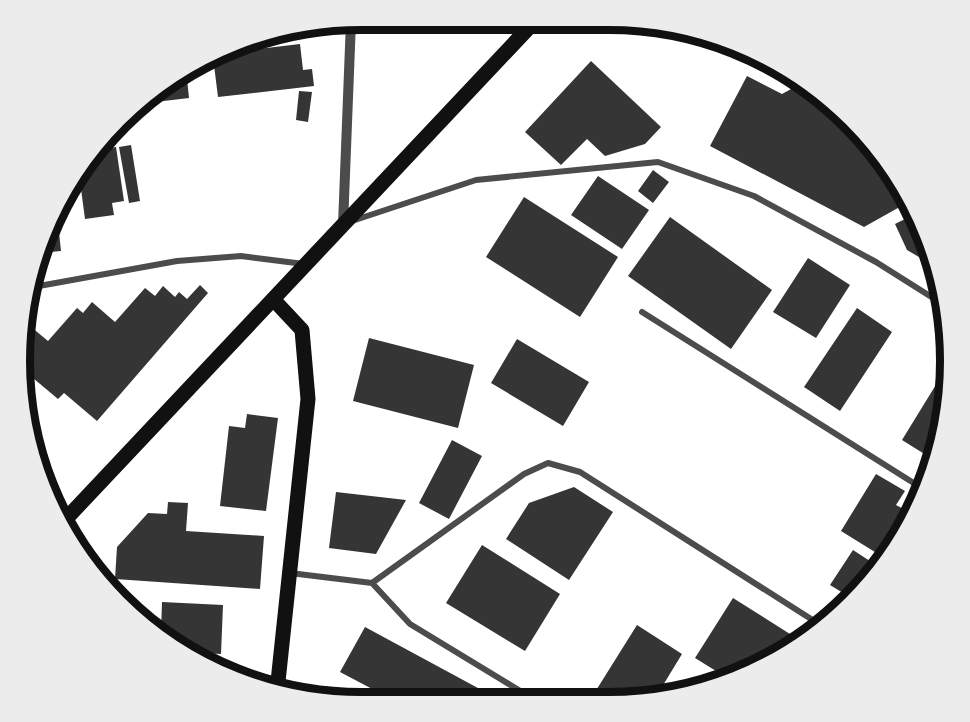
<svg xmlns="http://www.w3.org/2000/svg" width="970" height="722" font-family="Merriweather,serif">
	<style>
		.building { fill: #353535 }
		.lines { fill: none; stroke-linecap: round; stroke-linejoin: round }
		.minor { stroke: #4c4c4c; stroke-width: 6 }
		.tertiary { stroke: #4c4c4c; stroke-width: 10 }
		.primary { stroke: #111; stroke-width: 15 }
		.rim { fill: none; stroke: #111; stroke-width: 8 }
	</style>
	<rect width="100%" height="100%" fill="#fff"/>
	<path class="building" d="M310 26 311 34 254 39 272 31Z
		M300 44 303 70 312 69 314 86 218 97 214 65 225 63 223 53Z
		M591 61 661 127 645 144 605 156 587 139 561 165 525 132Z
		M186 69 189 98 147 103 148 112 136 114 135 110Z
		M747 76 782 94 804 82 880 153 905 204 864 227 710 146Z
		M299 91 312 92 308 122 296 120Z
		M112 130 114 143 98 146 104 136Z
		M131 145 140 201 129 203 119 147Z
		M116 147 124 201 112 203 114 215 85 219 79 174 94 151Z
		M653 170 669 182 653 203 638 191Z
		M598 176 649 210 622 249 571 215Z
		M66 193 69 212 53 214 55 210Z
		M524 197 618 257 580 317 486 257Z
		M911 216 914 222 936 267 907 250 895 224Z
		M670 217 772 290 731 349 628 276Z
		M59 232 61 251 40 253 47 233Z
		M808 258 850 285 816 338 773 312Z
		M200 285 208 293 97 421 64 393 58 399 21 368 24 321 48 341 77 308 83 313 92 302 115 322 145 288 155 296 163 286 175 297 179 292 187 299Z
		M857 308 892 332 840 411 804 387Z
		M369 338 474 365 458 428 353 401Z
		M517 339 589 382 563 426 491 383Z
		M945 370 948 406 925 472 918 468 926 455 902 440Z
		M247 414 278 418 266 511 220 506 229 426 245 428Z
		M452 440 482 456 449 519 419 503Z
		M876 474 905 491 896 505 911 513 905 532 883 557 841 531Z
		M574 487 613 512 569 580 506 539 529 503Z
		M336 492 406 500 376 554 329 548Z
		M168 502 188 503 186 531 264 536 260 589 115 579 117 547 148 513 167 514Z
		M482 545 560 594 525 651 446 603Z
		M853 550 876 565 848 596 830 585Z
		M733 598 801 641 740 676 729 679 695 658Z
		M162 602 223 605 221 654 185 652 161 631Z
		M637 625 682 654 654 700H590Z
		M365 627 502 701H395L340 672Z"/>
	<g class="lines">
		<path class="minor" d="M352 221 476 180 658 162 754 196 876 262 941 303
			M28 288 177 261 241 256 304 264
			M642 312 920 487
			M290 573 372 583 524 474 548 463 580 472 822 626
			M372 583 410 624 535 700"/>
		<path class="tertiary" d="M343 225 351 21"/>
		<path class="primary" d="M273 299 302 330 308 399 277 691
			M64 521 536 20"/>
	</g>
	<path d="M0 0H970V722H0ZM361 30H609A331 331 0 0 1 940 361V361A331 331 0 0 1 609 692H361A331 331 0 0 1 30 361V361A331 331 0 0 1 361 30Z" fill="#ececec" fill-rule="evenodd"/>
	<path class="rim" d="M361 30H609A331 331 0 0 1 940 361V361A331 331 0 0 1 609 692H361A331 331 0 0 1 30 361V361A331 331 0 0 1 361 30Z"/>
</svg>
